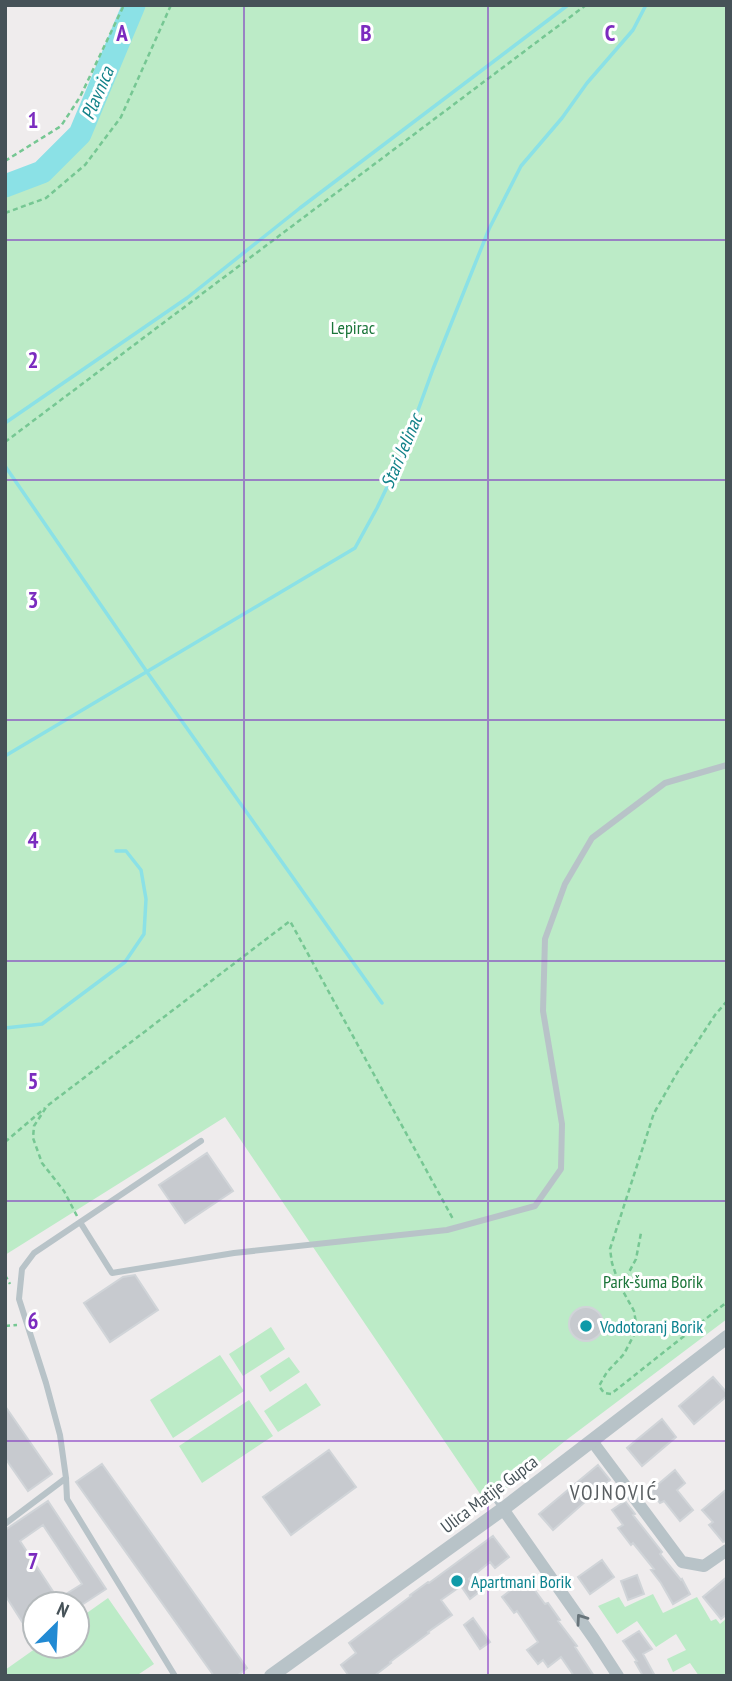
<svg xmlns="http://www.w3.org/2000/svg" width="732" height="1681" font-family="'PT Sans Narrow',sans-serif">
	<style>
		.green { fill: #bcebc7 }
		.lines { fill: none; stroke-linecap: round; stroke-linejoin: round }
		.stream { stroke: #8be1e6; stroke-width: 3.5 }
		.river { stroke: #8be1e6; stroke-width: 23 }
		.building { fill: #c7cacf; stroke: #d0d4d8; stroke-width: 2; fill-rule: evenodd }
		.path { stroke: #76c793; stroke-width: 2.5; stroke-dasharray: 5 3.5; stroke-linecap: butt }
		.service { stroke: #b8c3c8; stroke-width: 6 }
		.minor { stroke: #b8c3c8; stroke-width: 12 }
		.tertiary { stroke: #b8c3c8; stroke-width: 14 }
		.oneway { stroke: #68747a }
		.grid { fill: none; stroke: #7b2cbf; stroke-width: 2; stroke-opacity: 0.55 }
		.culture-dot { fill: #0f9aa8; stroke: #fff; stroke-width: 2.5 }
		.labels { text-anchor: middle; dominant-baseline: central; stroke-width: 6; stroke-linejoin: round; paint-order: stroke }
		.park-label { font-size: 18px; fill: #1b753a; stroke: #fff }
		.culture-label { font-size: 18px; fill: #0d838f; stroke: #fff; text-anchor: start }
		.street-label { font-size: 18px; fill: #465258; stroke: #fff }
		.water-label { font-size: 19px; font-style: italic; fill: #138289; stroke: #fff }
		.quarter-label { font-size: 21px; letter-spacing: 2px; fill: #595e61; stroke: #fff }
		.grid-label { font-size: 23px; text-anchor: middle; font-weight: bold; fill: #7b2cbf; stroke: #fff; stroke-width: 6; stroke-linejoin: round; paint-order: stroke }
	</style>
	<rect width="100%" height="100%" fill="#efeced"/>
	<path class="green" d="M134 5H727V1319L565 1441 487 1504 225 1117 5 1255V186L42 172 80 134Z
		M271 1327 285 1349 243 1376 229 1354Z
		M220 1355 244 1391 173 1438 150 1400Z
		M289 1357 300 1372 270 1392 260 1376Z
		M306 1383 321 1405 278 1432 264 1411Z
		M249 1400 273 1436 202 1483 179 1446Z
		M653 1594 663 1613 697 1597 711 1621 716 1619 720 1624 727 1618V1676H699L690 1663 673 1672 667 1659 686 1650 676 1634 656 1647 637 1621 617 1634 598 1606 619 1597 625 1607Z
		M108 1598 154 1664 136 1676H5V1670L39 1646H77V1620Z"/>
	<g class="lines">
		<path class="stream" d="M5 423 187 298 300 208 568 5
			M5 466 147 672 382 1003
			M5 756 355 548 377 508 400 460 433 369 489 229 521 166 562 118 587 83 633 30 646 5
			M5 1028 42 1024 125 962 144 934 146 899 141 870 126 851H116"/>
		<path class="river" d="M5 186 42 172 80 134 134 5"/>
	</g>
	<path class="building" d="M207 1153 233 1191 185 1223 159 1185Z
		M135 1275 158 1310 110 1342 84 1303 123 1277Z
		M569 1324a17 17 0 1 1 34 0a17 17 0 1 1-34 0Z
		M713 1377 727 1393V1396L694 1424 679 1406Z
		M5 1406 52 1474 28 1491 5 1458Z
		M662 1419 676 1437 642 1466 627 1448Z
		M329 1450 356 1487 291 1535 263 1497Z
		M102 1464 247 1668 237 1676H214L76 1482Z
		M598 1465 610 1480 553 1530 539 1514Z
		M675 1470 685 1483 677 1490 693 1510 680 1521 664 1501 660 1503 650 1491Z
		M727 1489V1541L723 1542 709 1525 713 1522 702 1510Z
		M48 1501 106 1589 77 1608V1604H35V1642L5 1595V1530ZM43 1525 82 1584 58 1599 20 1541Z
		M625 1501 635 1514 633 1515 662 1552 660 1554 681 1580 682 1579 690 1594 673 1604 661 1583 651 1570 654 1569 633 1543 631 1545 618 1528 623 1525 612 1510Z
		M493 1536 509 1557 495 1568 490 1562 469 1579 479 1592 470 1599 461 1586 441 1600 452 1615 428 1632 429 1633 390 1662 391 1663 374 1676H349L341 1665 356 1653 349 1643 411 1596 410 1595 428 1582 429 1583Z
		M602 1560 614 1577 590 1594 578 1577Z
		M637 1575 644 1594 628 1600 621 1581Z
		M727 1577V1614L721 1619 703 1597Z
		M526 1578 545 1604 548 1603 560 1620 558 1621 577 1646 575 1647 594 1676H574L561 1657 548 1667 543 1660 538 1664 527 1650 538 1642 517 1611 514 1613 502 1597Z
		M473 1618 490 1642 480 1649 464 1625Z
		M639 1631 652 1649 643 1654 655 1676H643L635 1662 637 1661 623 1641Z"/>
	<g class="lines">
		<path class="path" d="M5 161 61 126 80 97 124 5
			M5 213 46 198 85 165 121 117 171 5
			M5 442 586 5
			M727 1001 715 1015 677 1073 654 1113 610 1249 612 1263 619 1284 634 1311 637 1329 624 1354 607 1372 599 1386 604 1393 611 1394 727 1302
			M5 1142 45 1108
			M77 1216 64 1191 42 1163 33 1138 34 1126 47 1106 290 921 453 1219
			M5 1275 10 1284
			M619 1284 629 1272 636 1259 641 1233
			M5 1326 17 1325"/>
		<path class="service" d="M80 1222 112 1273 234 1253 447 1230 535 1206 561 1169 562 1124 543 1011 545 939 565 884 592 838 665 783 727 765
			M493 1496 502 1508
			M5 1524 66 1478
			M175 1676 67 1499 66 1478 60 1435 46 1383 19 1299 22 1269 34 1253 201 1141"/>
		<path class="minor" d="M592 1441 682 1562 704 1566 727 1550
			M503 1509 594 1639 618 1676"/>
		<path class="tertiary" d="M271 1676 503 1509 727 1337"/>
	</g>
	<defs><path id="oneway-chevron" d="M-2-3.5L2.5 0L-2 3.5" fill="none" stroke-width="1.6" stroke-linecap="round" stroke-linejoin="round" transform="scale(1.75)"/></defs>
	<use class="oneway" href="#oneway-chevron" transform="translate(581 1619) rotate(-125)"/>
	<path class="grid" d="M244 5V1676M488 5V1676M5 240H727M5 480H727M5 720H727M5 961H727M5 1201H727M5 1441H727"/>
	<g class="culture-dot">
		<circle cx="586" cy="1326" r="7"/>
		<circle cx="457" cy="1581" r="7"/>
	</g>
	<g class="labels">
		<g class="park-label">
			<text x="353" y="327">Lepirac</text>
			<text x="653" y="1281">Park-šuma Borik</text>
		</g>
		<g class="culture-label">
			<text x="600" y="1326">Vodotoranj Borik</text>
			<text x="471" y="1581">Apartmani Borik</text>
		</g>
		<g class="street-label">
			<text transform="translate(489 1494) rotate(-37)">Ulica Matije Gupca</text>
		</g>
		<g class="water-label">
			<text transform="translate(97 93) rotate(-67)">Plavnica</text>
			<text transform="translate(401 451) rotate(-67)">Stari Jelinac</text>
		</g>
		<g class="quarter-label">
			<text x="614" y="1492">VOJNOVIĆ</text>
		</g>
	</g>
	<g class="grid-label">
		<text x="122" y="41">A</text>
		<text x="366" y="41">B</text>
		<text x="610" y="41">C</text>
		<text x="33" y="128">1</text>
		<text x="33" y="368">2</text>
		<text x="33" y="608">3</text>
		<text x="33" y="848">4</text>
		<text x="33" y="1089">5</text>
		<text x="33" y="1329">6</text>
		<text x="33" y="1569">7</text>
	</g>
	<rect width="732" height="1681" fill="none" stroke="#465258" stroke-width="14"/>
	<g transform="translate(56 1625) rotate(24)"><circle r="33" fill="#ffffff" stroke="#b5babc" stroke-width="2"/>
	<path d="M0-5L12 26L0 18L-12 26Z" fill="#228ad3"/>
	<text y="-10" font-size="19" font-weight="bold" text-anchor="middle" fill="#465258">N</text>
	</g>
</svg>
